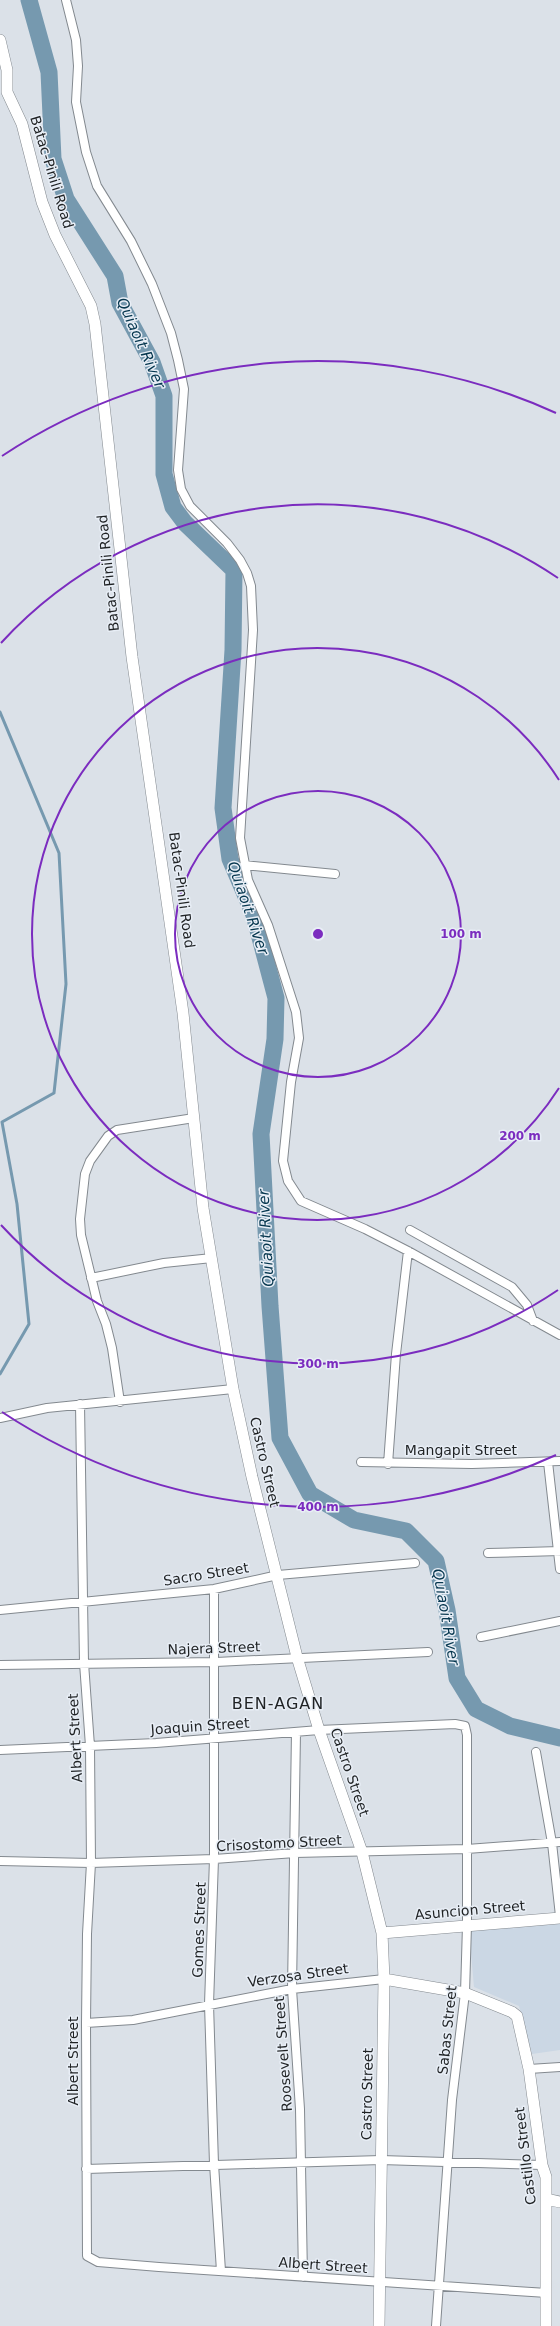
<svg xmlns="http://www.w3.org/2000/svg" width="560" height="2326" font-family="'DejaVu Sans',sans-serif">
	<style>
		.built { fill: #cbd7e4 }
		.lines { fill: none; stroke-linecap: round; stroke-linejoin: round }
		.stream { stroke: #7699af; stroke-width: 3 }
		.river { stroke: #7699af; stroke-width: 17 }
		.street-casing { stroke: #83898f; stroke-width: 10 }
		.secondary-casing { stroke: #83898f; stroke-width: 12 }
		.street { stroke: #fff; stroke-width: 8 }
		.secondary { stroke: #fff; stroke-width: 11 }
		.ring { fill: none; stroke: #7b2cbf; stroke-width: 2 }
		.labels { text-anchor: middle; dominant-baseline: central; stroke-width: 3; stroke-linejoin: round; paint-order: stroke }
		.street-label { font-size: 14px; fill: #1f2224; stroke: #e8eef6 }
		.water-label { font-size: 15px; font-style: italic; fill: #06374f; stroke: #e8eef6 }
		.quarter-label { font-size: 16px; letter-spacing: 1px; fill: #1f2224; stroke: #e8eef6 }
		.centre { fill: #7b2cbf; stroke: #e8eef6; stroke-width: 2 }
		.ring-label { font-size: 12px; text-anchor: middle; font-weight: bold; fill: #7b2cbf; stroke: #e8eef6; stroke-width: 3; stroke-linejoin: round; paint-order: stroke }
	</style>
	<rect width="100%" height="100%" fill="#dbe1e8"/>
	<path class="built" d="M560 1924V2050L532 2054 519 2006 474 1987 469 1931Z"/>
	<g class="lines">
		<path class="stream" d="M0 712 59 853 66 984 54 1093 2 1122 17 1204 29 1324 0 1374"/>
		<path class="river" d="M29 0 49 72 53 159 66 199 115 276 120 303 152 362 164 396V474L173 507 185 523 234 570 233 650 223 808 230 859 254 915 276 998 275 1039 261 1134 270 1306 280 1438 310 1494 354 1520 406 1531 436 1561 447 1610 457 1678 476 1709 510 1726 560 1738"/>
		<g class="street-casing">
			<path id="street" d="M66 0 76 40 78 66 76 102 86 152 97 186 131 241 152 284 171 333 178 360 184 389 178 470 181 489 190 506 227 543 240 560 247 573 251 586 253 630 240 838 248 880 268 925 296 1012 299 1038 291 1082 283 1161 288 1181 301 1201 365 1229 408 1251 560 1335
				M244 865 335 874
				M410 1230 512 1287 527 1305 533 1321
				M91 1278 164 1263 212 1258
				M120 1402 112 1348 106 1324 97 1301 81 1235 80 1219 85 1174 90 1161 108 1136 117 1130 194 1118
				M80 1404 84 1663 90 1746 91 1863 87 1934 86 2023 87 2256 98 2262 159 2267 547 2293
				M0 1418 47 1408 233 1389
				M361 1462 472 1464 560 1461
				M548 1462 560 1569
				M388 1464 396 1354 408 1251
				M488 1553 560 1551
				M214 1589V1859L209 2004 214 2164 221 2271
				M0 1610 214 1589 278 1575 415 1563
				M481 1637 560 1621
				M0 1665 216 1662 428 1652
				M296 1732 292 1989 300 2109 303 2277
				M0 1750 156 1743 319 1730 455 1724 465 1726 467 1735V1925L465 1993 452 2100 436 2326
				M536 1752 552 1843 560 1916
				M0 1861 91 1863 214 1859 295 1853 467 1849 560 1842
				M86 2023 133 2020 292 1989 384 1979
				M529 2069 560 2067
				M86 2169 381 2160 542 2165"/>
		</g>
		<g class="secondary-casing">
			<path id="secondary" d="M0 40 7 70V92L22 124 42 202 55 235 91 306 95 324 132 657 183 1013 203 1208 233 1389 252 1477 297 1657 319 1730 362 1852 382 1933 384 1979 379 2326
				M382 1933 560 1918
				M384 1979 465 1993 512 2012 517 2016 529 2069 542 2165 546 2177V2326
				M546 2199 560 2202"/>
		</g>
		<use href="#street" class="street"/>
		<use href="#secondary" class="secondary"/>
	</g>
	<g class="ring">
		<circle cx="318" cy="934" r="143"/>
		<path d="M559 1088A286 286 0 1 1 559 780"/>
		<path d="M558 1290A430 430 0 0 1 1 1225M1 643A430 430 0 0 1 558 578"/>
		<path d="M556 1455A573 573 0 0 1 2 1412M2 456A573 573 0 0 1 556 413"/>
	</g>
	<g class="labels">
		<g class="street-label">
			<text transform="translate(52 172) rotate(73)">Batac-Pinili Road</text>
			<text transform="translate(108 573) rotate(-96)">Batac-Pinili Road</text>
			<text transform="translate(182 890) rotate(82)">Batac-Pinili Road</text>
			<text x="461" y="1450">Mangapit Street</text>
			<text transform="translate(265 1462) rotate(77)">Castro Street</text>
			<text transform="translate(206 1574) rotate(-9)">Sacro Street</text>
			<text transform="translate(214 1648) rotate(-2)">Najera Street</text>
			<text transform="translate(200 1726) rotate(-4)">Joaquin Street</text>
			<text transform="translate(75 1738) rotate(-93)">Albert Street</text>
			<text transform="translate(350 1772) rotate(71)">Castro Street</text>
			<text transform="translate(279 1843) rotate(-3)">Crisostomo Street</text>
			<text transform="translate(470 1910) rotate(-5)">Asuncion Street</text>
			<text transform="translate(199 1930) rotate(-88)">Gomes Street</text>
			<text transform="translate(298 1975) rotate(-8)">Verzosa Street</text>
			<text transform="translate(447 2030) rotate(-84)">Sabas Street</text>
			<text transform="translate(283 2054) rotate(-94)">Roosevelt Street</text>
			<text transform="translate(73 2061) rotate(-90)">Albert Street</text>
			<text transform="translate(367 2094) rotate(-89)">Castro Street</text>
			<text transform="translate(525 2156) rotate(-97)">Castillo Street</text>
			<text transform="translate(323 2265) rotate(4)">Albert Street</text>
		</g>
		<g class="water-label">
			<text transform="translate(141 343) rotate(66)">Quiaoit River</text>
			<text transform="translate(248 908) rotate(71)">Quiaoit River</text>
			<text transform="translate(266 1238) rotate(-93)">Quiaoit River</text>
			<text transform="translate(446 1617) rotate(80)">Quiaoit River</text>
		</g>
		<g class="quarter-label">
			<text x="278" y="1703">BEN-AGAN</text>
		</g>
	</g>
	<circle cx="318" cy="934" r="6" class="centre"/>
	<g class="ring-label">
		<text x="461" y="938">100 m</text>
		<text x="520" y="1140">200 m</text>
		<text x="318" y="1368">300 m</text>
		<text x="318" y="1511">400 m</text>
	</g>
</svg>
